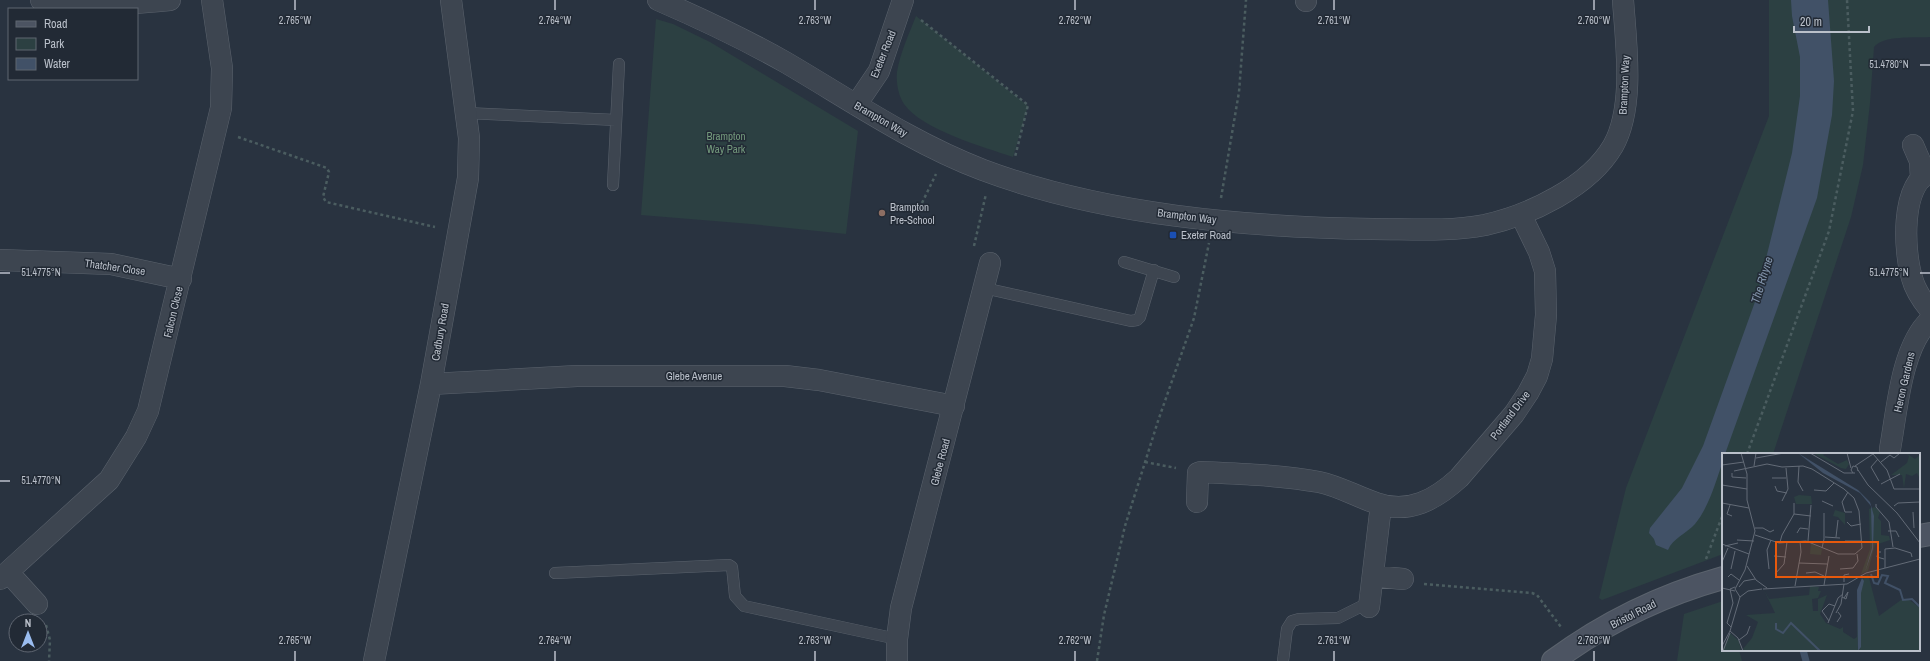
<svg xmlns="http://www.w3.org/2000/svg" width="1930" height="661" font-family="'Archivo Narrow',sans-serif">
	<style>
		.green { fill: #2c4042 }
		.water { fill: #415167 }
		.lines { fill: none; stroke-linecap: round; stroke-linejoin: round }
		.stream { stroke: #415167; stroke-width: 7 }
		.lane-casing { stroke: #5b636d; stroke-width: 12 }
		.street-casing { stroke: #5b636d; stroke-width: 22 }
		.secondary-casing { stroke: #5b636d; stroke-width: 24 }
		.path { stroke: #4b5d60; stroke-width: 2.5; stroke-dasharray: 3 3; stroke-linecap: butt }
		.lane { stroke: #3d4550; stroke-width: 11 }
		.street { stroke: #3d4550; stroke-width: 21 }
		.secondary { stroke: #4c5462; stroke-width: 22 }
		.ticks { fill: none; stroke: #bac0ca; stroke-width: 1.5 }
		.education-dot { fill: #8d6e63; stroke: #222a35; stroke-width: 1.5 }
		.transit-dot { fill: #1a4fb4; stroke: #222a35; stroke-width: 1.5 }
		.labels { text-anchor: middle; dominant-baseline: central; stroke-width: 3; stroke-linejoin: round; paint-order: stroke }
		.street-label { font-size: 11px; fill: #bac0ca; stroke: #222a35 }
		.park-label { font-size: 11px; fill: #73997c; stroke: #222a35 }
		.poi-label { font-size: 11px; fill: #bac0ca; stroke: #222a35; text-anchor: start }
		.water-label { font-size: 12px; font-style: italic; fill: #8597ae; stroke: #222a35 }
		.inset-river { fill: none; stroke: #415167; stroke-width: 2 }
		.inset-road { fill: none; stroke: #636b77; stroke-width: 1 }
		.view { fill: #e8590c; fill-opacity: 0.15; stroke: #e8590c; stroke-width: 2 }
		.inset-edge { fill: none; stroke: #bac0ca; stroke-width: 2 }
		.ticks-label { font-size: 10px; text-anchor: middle; fill: #bac0ca; stroke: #222a35; stroke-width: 3; stroke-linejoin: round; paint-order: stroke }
	</style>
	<rect width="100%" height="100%" fill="#293340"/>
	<path class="green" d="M1769 0H1930V37C1915 38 1883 35 1874 47L1870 103 1863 165 1851 217 1773 454H1723V554L1602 600 1599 598 1626 488 1769 116Z
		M916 16 1028 106 1013 157C984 147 922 130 904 104 898 95 896 82 897 72 900 53 909 34 916 16Z
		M656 19 673 24 710 42 858 131 846 234 751 224 641 215Z
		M1723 601V650H1739L1742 661H1677L1684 614Z"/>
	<path class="water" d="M1791 0H1828L1834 81 1832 115 1817 198 1725 454H1723V461C1716 481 1709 507 1695 524 1686 534 1673 538 1668 550L1656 545 1654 539 1649 533 1650 528 1682 488 1703 446 1756 299 1792 153 1800 96V57L1792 16Z"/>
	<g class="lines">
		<path class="stream" d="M1803 650 1806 661"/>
		<g class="lane-casing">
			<path id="lane" d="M466 113 616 120
				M613 185 619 64
				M1124 262 1174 277
				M984 288 1131 321 1137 320 1140 317 1154 270
				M555 573 729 565 732 567 735 596 744 606 897 639
				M1283 661 1287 629 1292 621 1299 619 1338 618 1370 602"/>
		</g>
		<g class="street-casing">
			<path id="street" d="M41 0C83 8 128 4 170 0
				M658 0C702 19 744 39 785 62 850 100 912 143 983 170 1103 215 1245 227 1373 229 1410 229 1448 232 1485 225 1530 215 1589 187 1613 146 1635 107 1626 43 1623 0
				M1306 1V0
				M856 105 879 71 903 0
				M1913 145 1920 161 1921 179
				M1930 172C1900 186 1904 252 1912 278 1915 290 1922 300 1930 310
				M0 260 111 264 181 279
				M431 384 577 376H785L819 380 954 406
				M1890 449C1897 411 1901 347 1930 320
				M1197 502 1198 473 1201 472C1240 474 1280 475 1319 482 1339 486 1357 497 1376 503 1409 515 1436 499 1459 478L1514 414 1528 393 1537 376 1542 359 1546 315 1545 271 1539 252 1521 215
				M8 572 37 604
				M1373 576 1403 579
				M0 579 109 480 136 437 148 411 221 108 222 68 212 0
				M1369 607 1381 505
				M374 661 431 384 468 178 469 138 451 0
				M897 661V639L901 608 990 263"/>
		</g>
		<g class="secondary-casing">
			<path id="secondary" d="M1919 536 1930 534
				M1553 661C1603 624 1662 595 1723 578"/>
		</g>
		<path class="path" d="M921 20 1028 105 1015 157
			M238 137 327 168 329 172 323 197 326 202 435 227
			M1221 198 1239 92 1246 0
			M922 203 936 174
			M974 246 986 194
			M1747 454 1829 231 1853 111 1847 0
			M1145 462 1176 468
			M1706 559 1723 514
			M1424 584 1532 593 1537 595 1561 627
			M46 625 50 640 49 661
			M1097 661 1104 615 1125 526 1158 421 1194 318 1209 243"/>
		<use href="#lane" class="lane"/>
		<use href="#street" class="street"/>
		<use href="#secondary" class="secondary"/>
	</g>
	<path class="ticks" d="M295 0V10M555 0V10M815 0V10M1075 0V10M1334 0V10M1594 0V10M1920 65H1930M0 273H10M1920 273H1930M0 481H10M295 651V661M555 651V661M815 651V661M1075 651V661M1334 651V661M1594 651V661"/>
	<circle class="education-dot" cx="882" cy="213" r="4"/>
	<rect class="transit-dot" x="1169" y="231" width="8" height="8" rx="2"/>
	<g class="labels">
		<g class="street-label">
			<text transform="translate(883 54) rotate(-68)">Exeter Road</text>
			<text transform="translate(1624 85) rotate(-87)">Brampton Way</text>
			<text transform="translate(881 119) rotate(30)">Brampton Way</text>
			<text transform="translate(1187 216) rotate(7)">Brampton Way</text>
			<text transform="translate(115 267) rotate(8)">Thatcher Close</text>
			<text transform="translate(173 312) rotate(-77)">Falcon Close</text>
			<text transform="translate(440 332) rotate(-80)">Cadbury Road</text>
			<text x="694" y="376">Glebe Avenue</text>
			<text transform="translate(1904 382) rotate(-77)">Heron Gardens</text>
			<text transform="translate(1510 415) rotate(-53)">Portland Drive</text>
			<text transform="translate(940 462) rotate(-75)">Glebe Road</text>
			<text transform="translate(1633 614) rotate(-27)">Bristol Road</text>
		</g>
		<g class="park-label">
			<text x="726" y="136">Brampton<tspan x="726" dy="13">Way Park</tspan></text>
		</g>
		<g class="poi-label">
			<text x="890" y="207">Brampton<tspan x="890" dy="13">Pre-School</tspan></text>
			<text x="1181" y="235">Exeter Road</text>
		</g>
		<g class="water-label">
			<text transform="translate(1762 280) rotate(-73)">The Rhyne</text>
		</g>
	</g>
	<g transform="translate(1722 453)">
		<rect width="198" height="198" fill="#293340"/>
		<path d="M91 0H103L101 2 116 11 125 7 127 11 124 16 119 15ZM184 0 193 6 198 2V26L195 20 190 23 184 21 182 35 180 22H169L185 10 187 3ZM77 42 89 43 90 51H74L72 44ZM153 54 158 59 156 65 159 68V82L167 83 168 87 153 92 146 118 139 121 148 96 147 56ZM113 57 123 60V72L116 64 111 63ZM89 90 100 96 99 102 88 101ZM146 121 157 163 179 147 186 146 198 155V198H137L139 138 141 126ZM88 133 97 134 96 138H99L96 145 90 146 91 158H96V146L105 142 98 161 104 170 118 176 121 174V179L132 186 135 184V137L136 198H22L21 196 30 185 36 169 24 162 53 160 42 137 47 146 87 142ZM8 180 17 188 19 198H0Z" fill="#2c4042"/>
		<path d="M76 0 136 37 148 49 152 63 151 96 143 119 150 95 149 53 138 40 101 20ZM140 125 142 128 139 140V194L136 198 135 137Z" fill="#415167"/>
		<path class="inset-river" d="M149 121 152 130 156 131 160 122 166 123 163 130 178 137 181 147 190 146 198 154M54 170V176L61 180 69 170 98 198"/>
		<path class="inset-road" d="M88 0 122 20H133M125 0 129 15M151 1 165 17 172 36H198M34 5 62 0M156 6 149 14 157 28M159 9 168 2 172 5 178 0M0 12 22 9M32 13 34 0M77 13 76 29 81 38M133 13 151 1M136 17 146 32 175 60 198 90M12 18 45 11 60 14 81 13 90 16 122 36 132 45 137 58 140 95 133 101H116L84 88 57 90 33 82M10 20V24L24 25M131 20 129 17 131 13 135 14 136 18M50 25H64M159 31 178 21M0 32 25 36M53 33 55 38 65 40M92 37 104 38 112 30M126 39 120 49 123 59H130M60 48 66 36 64 15M100 48 111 53M0 50 27 55M154 51V54L167 69 171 94M8 52 5 61 10 63M172 53 176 50 198 49M191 59 192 75M72 61 89 63M125 69 129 73 139 71M33 75H41L48 79 52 77M166 78H174L177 84M75 80 78 75 86 76M103 84 118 85M114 84 116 67M15 87 32 88M86 88 89 52M123 88H140M58 89 60 82 72 61V50M0 91 27 101M3 93 16 90M100 95 102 86V60M159 99H156L155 104 162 106M52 103 64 104M0 109 6 95M77 110 105 111M25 113 34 127 45 135M163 115V96L173 95 189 100 190 104M9 116 13 98M47 116 45 97 49 87M118 116 131 115 136 108 135 101M84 120 93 119 102 123M53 121 62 111 65 89M6 124 9 121 17 127M122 129V122L127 121M102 132 107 103M73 133 79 99 78 88M17 134 22 128 33 126M0 135 13 138M41 136 125 131 144 120 198 106M18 144 13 136 23 117 33 78 25 47V21L19 0M120 144 124 146 126 139 122 145M114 160 119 151 122 131M107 168 100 158 107 151 113 153M115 169 119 163 116 159M106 170 116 145 121 141M9 174 5 170 11 150 8 136 13 134M8 178 16 185 21 198M17 187 25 181 28 173M0 193 8 178 18 144 26 138 40 136M1 198 8 180"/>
		<path class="view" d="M54 89H156V124H54Z"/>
		<rect width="198" height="198" class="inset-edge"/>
	</g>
	<g class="ticks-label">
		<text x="295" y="24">2.765°W</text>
		<text x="555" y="24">2.764°W</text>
		<text x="815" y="24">2.763°W</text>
		<text x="1075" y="24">2.762°W</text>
		<text x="1334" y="24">2.761°W</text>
		<text x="1594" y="24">2.760°W</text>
		<text x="1889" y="68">51.4780°N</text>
		<text x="41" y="276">51.4775°N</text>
		<text x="1889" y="276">51.4775°N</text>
		<text x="41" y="484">51.4770°N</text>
		<text x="295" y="644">2.765°W</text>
		<text x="555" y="644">2.764°W</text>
		<text x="815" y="644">2.763°W</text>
		<text x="1075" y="644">2.762°W</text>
		<text x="1334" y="644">2.761°W</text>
		<text x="1594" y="644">2.760°W</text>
	</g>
	<rect x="8" y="8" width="130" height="72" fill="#222a35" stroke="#5f6671"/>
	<rect x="16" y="21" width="20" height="6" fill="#4c5462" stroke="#5f6671"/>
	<text x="44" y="28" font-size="12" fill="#bac0ca">Road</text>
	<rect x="16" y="38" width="20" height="12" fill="#2c4042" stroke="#5f6671"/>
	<text x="44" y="48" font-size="12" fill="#bac0ca">Park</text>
	<rect x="16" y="58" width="20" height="12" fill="#415167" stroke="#5f6671"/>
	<text x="44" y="68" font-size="12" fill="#bac0ca">Water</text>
	<g transform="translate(28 633)"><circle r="19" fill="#222a35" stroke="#5f6671"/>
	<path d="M0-3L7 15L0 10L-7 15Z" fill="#9abcef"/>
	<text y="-6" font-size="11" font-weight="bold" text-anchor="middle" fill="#bac0ca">N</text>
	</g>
	<path d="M1794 26v6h75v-6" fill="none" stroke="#bac0ca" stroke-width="2"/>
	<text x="1800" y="26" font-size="12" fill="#bac0ca" stroke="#222a35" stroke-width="3" paint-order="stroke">20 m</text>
</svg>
